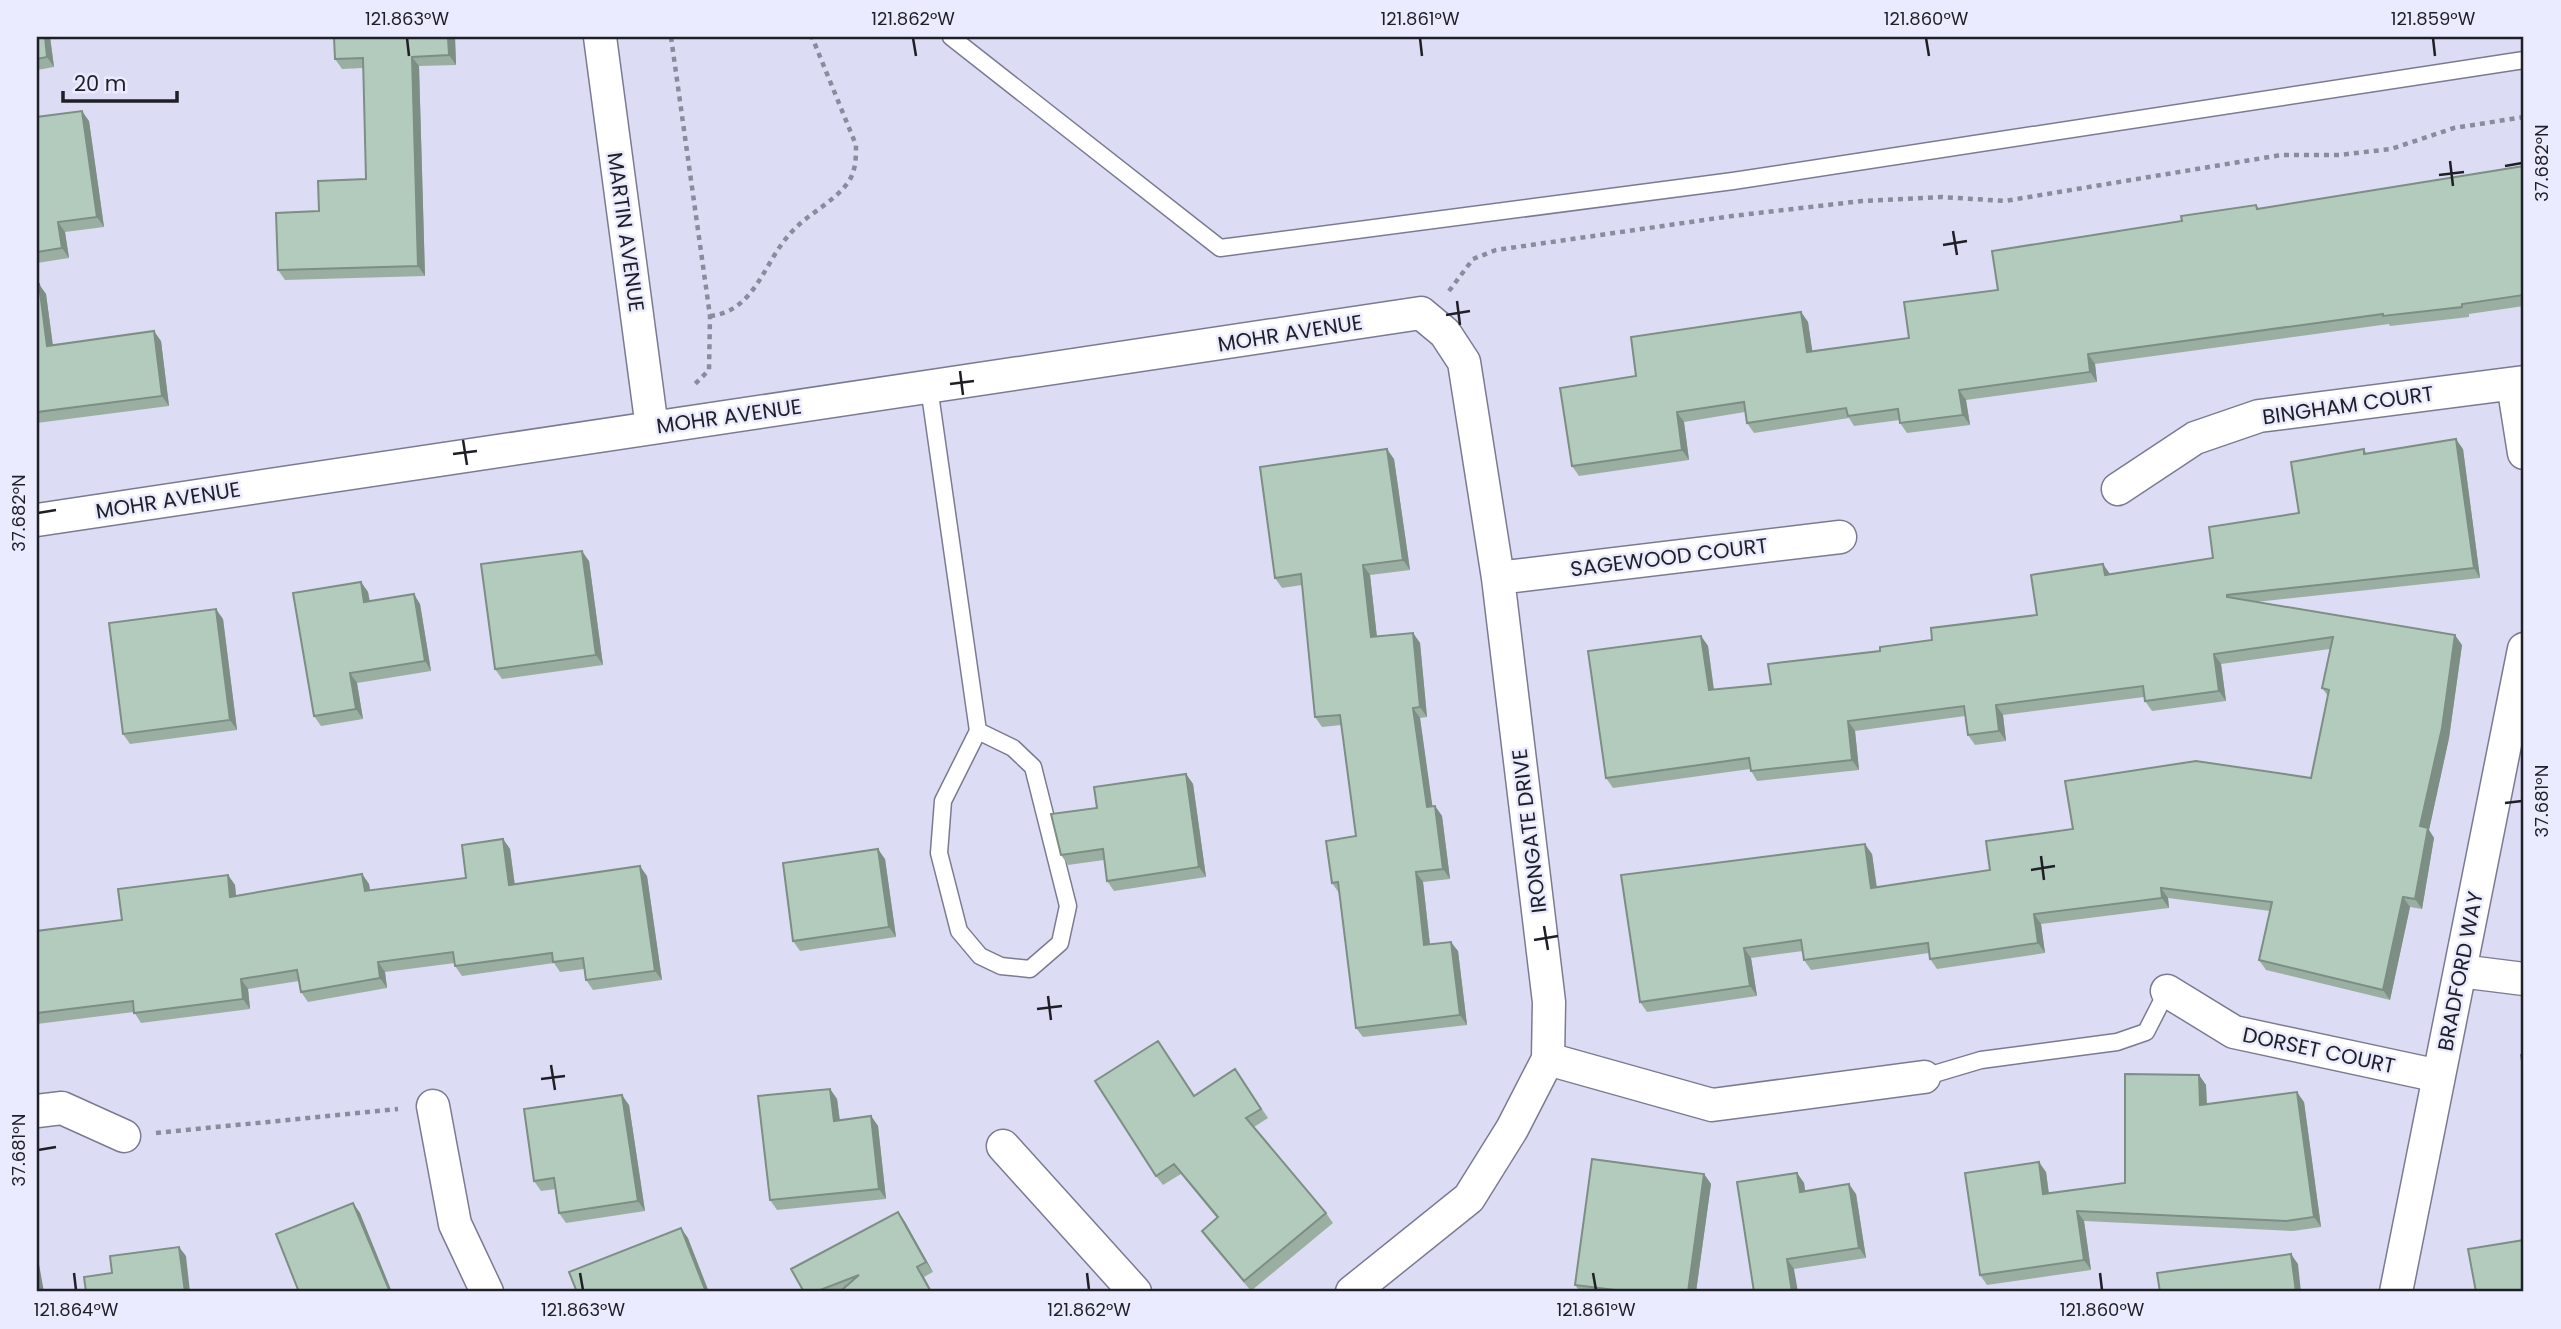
<svg xmlns="http://www.w3.org/2000/svg" width="2561" height="1329" font-family="Poppins,sans-serif">
	<style>
		.lines { fill: none; stroke-linecap: round; stroke-linejoin: round }
		.lane-casing { stroke: #7a7b91; stroke-width: 19 }
		.street-casing { stroke: #7a7b91; stroke-width: 35 }
		.path { stroke: #8a8b9c; stroke-width: 4.5; stroke-dasharray: 5 5; stroke-linecap: butt }
		.lane { stroke: #fff; stroke-width: 16 }
		.street { stroke: #fff; stroke-width: 32 }
		.wall { fill: #9aafa2 }
		.shaded-wall { fill: #7d8e84 }
		.building { fill: #b3cbbc; stroke: #7d8e84; stroke-width: 2 }
		.ticks { fill: none; stroke: #1f1f28; stroke-width: 2.5 }
		.labels { text-anchor: middle; dominant-baseline: central; stroke-width: 5; stroke-linejoin: round; paint-order: stroke }
		.street-label { font-size: 21px; fill: #1f1f28; stroke: #eaebfe }
		.neatline { fill: none; stroke: #1f1f28; stroke-width: 2.5 }
		.ticks-label { font-size: 18px; text-anchor: middle; fill: #1f1f28 }
	</style>
	<rect width="100%" height="100%" fill="#dcddf5"/>
	<g class="lines">
		<g class="lane-casing">
			<path id="lane" d="M951 37 1220 248 1733 181 2524 60
				M929 387 978 731 943 801 939 853 959 931 980 956 1001 966 1030 969 1060 943 1068 906 1033 767 1013 748 978 731
				M1924 1077 1981 1060 2117 1042 2146 1032 2167 991"/>
		</g>
		<g class="street-casing">
			<path id="street" d="M600 37 652 428
				M2513 384 2524 453
				M2118 489 2195 438 2259 416 2524 382
				M37 520 1421 313 1445 333 1464 362 1498 578 1549 1002 1548 1059 1512 1129 1469 1198 1352 1292
				M1498 578 1840 537
				M2460 971 2524 979
				M2167 991 2234 1032 2439 1076
				M1548 1059 1712 1105 1924 1077
				M433 1106 455 1224 487 1292
				M37 1111 62 1108 124 1136
				M1003 1146 1135 1292
				M2396 1292 2524 649"/>
		</g>
		<path class="path" d="M671 37 710 316 709 370 695 384
			M1449 291 1473 259 1496 250 1732 216 1862 201 1941 197 2005 201 2281 155H2339L2391 149 2454 128 2524 117
			M710 316C755 311 763 264 789 235 806 214 833 204 849 181 856 170 856 157 856 145L812 37
			M156 1133 398 1109"/>
		<use href="#lane" class="lane"/>
		<use href="#street" class="street"/>
	</g>
	<path class="wall" d="M37 37H50L54 67 37 70Z
		M334 37H455L456 65 419 66 425 276 285 280 278 270 319 211 366 179 363 68 342 69 335 59Z
		M37 117 89 121 104 227 65 232 69 258 37 263Z
		M2524 166V306L2469 314V317L2390 326 2389 324 2095 364 2097 382 1966 400 1970 425 1907 433 1900 423V420L1854 426 1849 418 1754 433 1747 423 1745 412 1684 422 1689 460 1579 476 1572 466 1636 376 1801 312 1808 322 1812 351 1909 338 1998 290 2182 221 2256 205 2259 209Z
		M37 284 46 294 53 345 161 341 169 406 37 423Z
		M2364 449 2367 454 2463 449 2480 578 2256 602 2462 645 2449 738 2429 830 2434 838 2422 909 2410 907 2390 1000 2266 970 2259 960 2270 911 2168 898 2169 908 2041 924 2045 953 1937 969 1930 959 1929 953 1811 970 1804 960 1803 951 1751 958 1757 996 1647 1012 1640 1002 1872 854 1877 887 1990 870 2073 829 2311 778 2328 696 2322 688 2330 649 2221 664 2226 701 2152 711 2145 701 2144 697 2003 715 2006 741 1975 745 1968 735 1965 716 1855 731 1859 770 1757 781 1750 769 1613 788 1606 778 1701 636 1708 646 1714 689 1771 684 1880 651 1932 640 2037 615 2110 574 2213 558 2299 513Z
		M1394 459 1410 570 1370 575 1377 637 1413 633 1420 643 1427 717 1420 718 1432 807 1435 806 1442 816 1450 879 1423 882 1430 944 1458 951 1467 1025 1363 1037 1356 1028 1339 893 1332 883 1356 836 1341 725 1322 727 1315 717 1302 585 1282 588 1275 578Z
		M589 561 603 665 502 679 495 669Z
		M361 582 368 592 370 601 420 604 431 671 357 683 363 719 321 726 314 716Z
		M223 619 237 730 130 744 123 734Z
		M1186 774 1193 784 1206 877 1114 891 1107 881 1104 860 1068 865 1061 855 1097 808Z
		M503 839 510 849 515 885 647 876 662 980 593 990 586 980 584 969 560 972 554 963 462 976 455 966V963L385 972 387 988 308 1002 301 992 299 981 248 989 250 1009 141 1023 134 1012 37 1024V931L122 920 228 875 235 885 236 896 362 874 369 884 370 891 466 878Z
		M885 859 896 937 800 951 793 941Z
		M2199 1075 2206 1085 2207 1104 2304 1102 2321 1227 2293 1231 2084 1221 2091 1270 1987 1285 1980 1275 2046 1172 2049 1193 2125 1183Z
		M1242 1079 1268 1118 1254 1127 1326 1213 1333 1223 1251 1291 1209 1241 1202 1231 1217 1218 1181 1174 1163 1185 1156 1176 1195 1096Z
		M830 1089 837 1099 840 1120 871 1116 878 1126 886 1199 777 1210 770 1200Z
		M629 1105 645 1211 566 1223 559 1213 556 1189 541 1191 534 1181Z
		M1797 1173 1804 1183 1805 1191 1856 1194 1866 1258 1794 1269 1754 1292Z
		M1704 1174 1711 1184 1696 1292H1580L1575 1285Z
		M898 1212 905 1222 933 1272 924 1277 932 1292H804Z"/>
	<path class="shaded-wall" d="M45 37H50L54 67 47 57Z
		M448 37H455L456 65 449 55Z
		M412 57 419 66 425 276 418 266Z
		M82 111 89 121 104 227 97 217Z
		M58 222 65 232 69 258 62 248Z
		M39 284 46 294 54 355 47 346Z
		M1801 312 1808 322 1814 362 1807 352Z
		M154 331 161 341 169 406 162 396Z
		M2088 354 2095 364 2097 382 2090 372Z
		M1959 390 1966 400 1970 425 1963 415Z
		M1677 412 1684 422 1689 460 1682 450Z
		M2456 439 2463 449 2480 578 2474 568Z
		M1387 449 1394 459 1410 570 1403 560Z
		M582 551 589 561 603 665 596 655Z
		M2103 564 2110 574 2105 575Z
		M1363 565 1370 575 1378 647 1371 637Z
		M361 582 368 592 371 612 364 602Z
		M414 594 420 604 431 671 425 661Z
		M216 609 223 619 237 730 230 720Z
		M1413 633 1420 643 1427 717 1420 707Z
		M2455 635 2462 645 2449 738 2429 830 2434 838 2422 909 2415 899 2420 826Z
		M1701 636 1708 646 1715 700 1709 690Z
		M2214 654 2221 664 2226 701 2219 691Z
		M350 673 357 683 363 719 356 709Z
		M1996 705 2003 715 2006 741 1999 731Z
		M1413 708 1420 718 1434 817 1427 807Z
		M1848 721 1855 731 1859 770 1852 760Z
		M1186 774 1193 784 1206 877 1199 867Z
		M1435 806 1442 816 1450 879 1443 869Z
		M503 839 510 849 516 895 509 885Z
		M1865 844 1872 854 1878 898 1871 888Z
		M878 849 885 859 896 937 889 927Z
		M640 866 647 876 662 980 655 971Z
		M1416 872 1423 882 1431 955 1424 945Z
		M362 874 369 884 372 901 365 891Z
		M228 875 235 885 237 907 230 897Z
		M2161 888 2168 898 2169 908 2162 898Z
		M2403 897 2410 907 2390 1000 2383 990Z
		M2034 914 2041 924 2045 953 2038 943Z
		M1451 942 1458 951 1467 1025 1460 1015Z
		M1744 948 1751 958 1757 996 1750 986Z
		M378 962 385 972 387 988 380 978Z
		M241 979 248 989 250 1009 243 999Z
		M2199 1075 2206 1085 2207 1115 2200 1105Z
		M830 1089 837 1099 841 1131 834 1121Z
		M2297 1092 2304 1102 2321 1227 2314 1217Z
		M622 1095 629 1105 645 1211 638 1201Z
		M871 1116 878 1126 886 1199 879 1189Z
		M2039 1162 2046 1172 2050 1204 2043 1194Z
		M1797 1173 1804 1183 1807 1202 1800 1192Z
		M1704 1174 1711 1184 1696 1292H1688Z
		M1849 1184 1856 1194 1866 1258 1859 1248Z
		M353 1203 360 1213 392 1292H390Z
		M2077 1211 2084 1221 2091 1270 2084 1260Z
		M898 1212 905 1222 933 1272 926 1262Z
		M681 1228 688 1238 709 1292H706Z
		M179 1247 186 1256 190 1292H185Z
		M37 1253 44 1292H38L37 1283Z
		M2291 1254 2298 1264 2301 1292H2296Z
		M1787 1259 1794 1269 1798 1292H1792Z
		M917 1267 924 1277 932 1292H931Z"/>
	<path class="building" d="M37 37H45L47 57 37 59Z
		M334 37H448L449 55 412 57 418 266 278 270 276 213 319 211 318 181 366 179 363 58 335 59Z
		M82 111 97 217 58 222 62 248 37 252V117Z
		M2524 166V295L2462 304V307L2383 316V314L2088 354 2090 372 1959 390 1963 415 1900 423 1898 409 1848 416 1846 408 1747 423 1744 402 1677 412 1682 450 1572 466 1560 388 1636 376 1631 337 1801 312 1807 352 1909 338 1904 302 1998 290 1992 251 2182 221 2181 216 2256 205 2257 209Z
		M37 284H39L47 346 154 331 162 396 37 412Z
		M2456 439 2474 568 2227 595V597L2455 635 2442 728 2420 826 2428 828 2415 899 2403 897 2383 990 2259 960 2272 902 2161 888 2162 898 2034 914 2038 943 1930 959 1928 943 1804 960 1801 940 1744 948 1750 986 1640 1002 1621 875 1865 844 1871 888 1990 870 1986 841 2073 829 2065 781 2196 761 2311 778 2329 690 2322 688 2333 637 2214 654 2219 691 2145 701 2143 686 1996 705 1999 731 1968 735 1964 706 1848 721 1852 760 1751 771 1749 758 1606 778 1588 651 1701 636 1709 690 1771 684 1768 664 1880 651V647L1932 640 1931 628 2037 615 2031 575 2103 564 2105 575 2213 558 2209 527 2299 513 2291 462 2364 449V454Z
		M1387 449 1403 560 1363 565 1371 637 1413 633 1420 707 1413 708 1427 807 1435 806 1443 869 1416 872 1424 945 1451 942 1460 1015 1356 1028 1338 882 1332 883 1326 841 1356 836 1340 715 1315 717 1301 574 1275 578 1260 467Z
		M582 551 596 655 495 669 481 564Z
		M361 582 364 602 414 594 425 661 350 673 356 709 314 716 293 593Z
		M216 609 230 720 123 734 109 623Z
		M1186 774 1199 867 1107 881 1103 849 1061 855 1051 814 1097 808 1094 787Z
		M503 839 509 885 640 866 655 971 586 980 583 958 553 962 552 953 455 966 453 952 378 962 380 978 301 992 297 970 241 979 243 999 134 1013 133 1001 37 1013V931L122 920 118 889 228 875 230 897 362 874 365 891 466 878 462 845Z
		M878 849 889 927 793 941 783 863Z
		M1158 1041 1194 1096 1235 1069 1261 1109 1246 1118 1326 1213 1244 1281 1202 1231 1218 1217 1174 1164 1156 1176 1095 1081Z
		M2524 1054V1075L2521 1055Z
		M2125 1074 2199 1075 2200 1105 2297 1092 2314 1217 2286 1221 2077 1211 2084 1260 1980 1275 1965 1173 2039 1162 2043 1194 2125 1183Z
		M830 1089 834 1121 871 1116 879 1189 770 1200 758 1096Z
		M622 1095 638 1201 559 1213 554 1178 534 1181 524 1109Z
		M1592 1159 1704 1174 1688 1292H1631L1575 1285Z
		M1797 1173 1800 1192 1849 1184 1859 1248 1787 1259 1792 1292H1754L1737 1182Z
		M353 1203 390 1292H299L276 1234Z
		M898 1212 926 1262 917 1267 931 1292H845L843 1289 859 1275 815 1292H804L791 1269Z
		M681 1228 706 1292H577L569 1272Z
		M2524 1240V1292H2476L2468 1249Z
		M179 1247 185 1292H86L84 1277 112 1273 110 1256Z
		M2291 1254 2296 1292H2160L2157 1273Z"/>
	<path class="ticks" d="M407 38 409 56M913 38 916 56M1420 38 1422 56M1926 38 1929 56M2433 38 2435 56M2450 161 2453 186M2505 166 2522 163M2439 175 2464 172M1953 231 1957 255M1943 245 1967 241M1457 301 1460 325M1446 315 1470 311M960 371 963 395M950 384 974 381M463 440 467 465M453 454 477 451M38 513 56 510M2505 803 2522 801M2041 856 2044 880M2031 870 2055 866M1544 926 1548 950M1534 940 1558 936M1048 996 1051 1020M1037 1009 1062 1006M551 1065 555 1090M541 1079 565 1076M38 1150 56 1147M74 1273 76 1290M580 1273 583 1290M1087 1273 1089 1290M1593 1273 1596 1290M2100 1273 2102 1290"/>
	<g class="labels">
		<g class="street-label">
			<text transform="translate(626 232) rotate(82)">MARTIN AVENUE</text>
			<text transform="translate(1290 333) rotate(-9)">MOHR AVENUE</text>
			<text transform="translate(2348 405) rotate(-8)">BINGHAM COURT</text>
			<text transform="translate(729 416) rotate(-8)">MOHR AVENUE</text>
			<text transform="translate(168 500) rotate(-9)">MOHR AVENUE</text>
			<text transform="translate(1669 557) rotate(-7)">SAGEWOOD COURT</text>
			<text transform="translate(1529 831) rotate(-97)">IRONGATE DRIVE</text>
			<text transform="translate(2460 971) rotate(-79)">BRADFORD WAY</text>
			<text transform="translate(2319 1050) rotate(12)">DORSET COURT</text>
		</g>
	</g>
	<rect width="2561" height="1329" fill="none" stroke="#eaebfe" stroke-width="77"/>
	<path d="M63 91v10h114v-10" fill="none" stroke="#1f1f28" stroke-width="3.5"/>
	<text x="74" y="91" font-size="21" fill="#1f1f28" stroke="#eaebfe" stroke-width="5" paint-order="stroke">20 m</text>
	<rect x="38" y="38" width="2484" height="1252" class="neatline"/>
	<g class="ticks-label">
		<text x="407" y="25">121.863°W</text>
		<text x="913" y="25">121.862°W</text>
		<text x="1420" y="25">121.861°W</text>
		<text x="1926" y="25">121.860°W</text>
		<text x="2433" y="25">121.859°W</text>
		<text transform="translate(2542 163) rotate(-90)" y="6">37.682°N</text>
		<text transform="translate(19 513) rotate(-90)" y="6">37.682°N</text>
		<text transform="translate(2542 801) rotate(-90)" y="6">37.681°N</text>
		<text transform="translate(19 1150) rotate(-90)" y="6">37.681°N</text>
		<text x="76" y="1316">121.864°W</text>
		<text x="583" y="1316">121.863°W</text>
		<text x="1089" y="1316">121.862°W</text>
		<text x="1596" y="1316">121.861°W</text>
		<text x="2102" y="1316">121.860°W</text>
	</g>
</svg>
